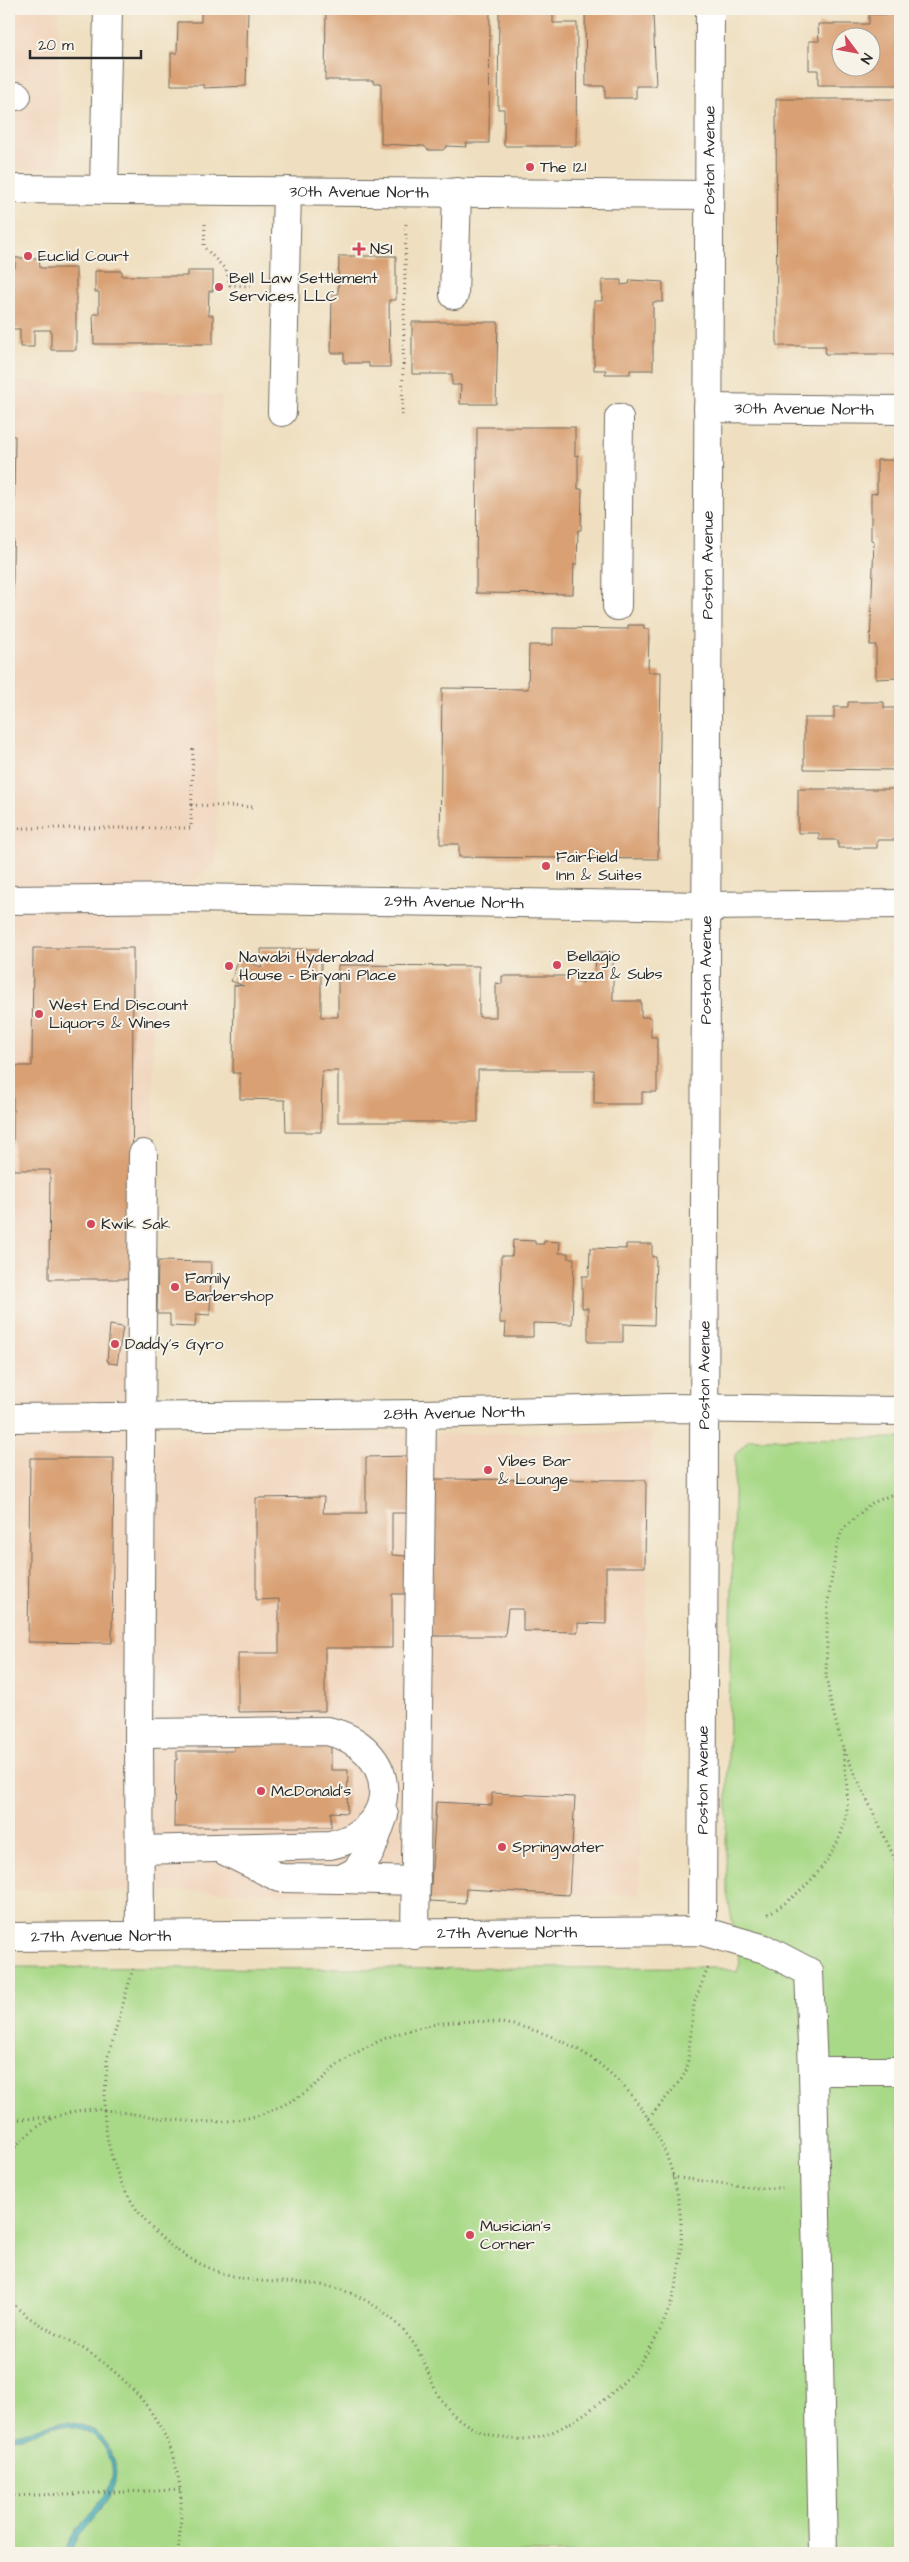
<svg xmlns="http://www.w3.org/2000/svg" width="909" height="2562" font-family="'Architects Daughter',sans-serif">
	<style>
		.built { fill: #f1d5bd }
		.green { fill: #a8d987; stroke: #6a8259 }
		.water { fill: #3cabba; stroke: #346b72 }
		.building { fill: #d9a073; fill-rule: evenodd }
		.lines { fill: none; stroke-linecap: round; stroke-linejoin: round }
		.minor-casing { stroke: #706a5f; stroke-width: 30 }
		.path { stroke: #706a5f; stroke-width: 3; stroke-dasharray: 1 4; stroke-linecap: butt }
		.minor { stroke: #fff; stroke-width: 28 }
		.poi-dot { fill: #d1495b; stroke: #f7f3e8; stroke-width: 2 }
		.labels { text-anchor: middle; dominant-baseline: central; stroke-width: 4; stroke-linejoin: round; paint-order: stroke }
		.street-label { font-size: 16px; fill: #2b2b2b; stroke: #f7f3e8 }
		.poi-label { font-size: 16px; fill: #2b2b2b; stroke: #f7f3e8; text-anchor: start }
	</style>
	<rect width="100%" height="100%" fill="#f7f3e8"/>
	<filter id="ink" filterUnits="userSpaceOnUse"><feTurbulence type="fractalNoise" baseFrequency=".02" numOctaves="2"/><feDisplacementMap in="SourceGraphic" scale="10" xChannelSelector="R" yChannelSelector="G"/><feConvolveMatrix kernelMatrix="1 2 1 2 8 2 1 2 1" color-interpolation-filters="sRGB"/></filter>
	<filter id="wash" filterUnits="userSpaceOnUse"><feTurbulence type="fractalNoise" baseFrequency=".0096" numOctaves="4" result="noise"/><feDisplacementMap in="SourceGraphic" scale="20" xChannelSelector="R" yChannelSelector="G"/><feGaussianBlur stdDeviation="1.12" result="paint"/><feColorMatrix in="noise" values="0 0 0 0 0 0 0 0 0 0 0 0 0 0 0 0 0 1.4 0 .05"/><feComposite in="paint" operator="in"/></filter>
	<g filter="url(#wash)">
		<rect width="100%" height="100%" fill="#efdfc0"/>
		<path class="built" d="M9 9H58L60 168H9Z
			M9 380 221 396 216 861 152 916 156 1436 651 1432 639 1895 9 1890Z"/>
		<path class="green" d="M900 1438V2553H9V1967L356 1969 694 1967H714L737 1972 740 1962 727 1893 726 1842 735 1455 749 1439Z"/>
		<path class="water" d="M68 2422C85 2424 101 2432 109 2448 134 2497 83 2514 70 2553H66C74 2512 134 2495 104 2447 94 2432 78 2426 61 2426 51 2425 44 2431 35 2434 27 2437 18 2438 9 2438V2435C30 2433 47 2422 68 2422Z"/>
		<g id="blocks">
			<path class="building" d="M201 9H248L246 86 204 88V85H171V53H177L178 22H201Z
				M326 9H490L489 143H466L467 147 447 146 443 150H428L424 146 381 144V83H373V80H325Z
				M499 9H553V23H577L576 146H504V109H498Z
				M585 9H618V13H653L656 86H636V98H605V86H586Z
				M895 9H900V85H818V70H809V41H819L818 24H869V14L894 15ZM842 38H872V68H842Z
				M776 99H900V354H825L826 346H777Z
				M339 256H396V300H389L390 367H369V363H344V353H331L332 294H338Z
				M15 258H39L40 268H76V350H51V330H34V347H20V329H9V268H15Z
				M95 271H122V276H187V271H213V291H209L208 315H213V344H94L93 314H99V292H95Z
				M602 280H621V285L629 284 630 280 663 282V302H653V370H630V374H605L606 370H594V301H602Z
				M412 322H498L496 404H460L461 385H452V374H412Z
				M477 427H575V456L578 455V489H582L581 530H578L577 564H574L573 594 476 593Z
				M9 436H15L12 629H9Z
				M898 456H900V682H897V678L876 679V645H870L874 541 871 540V494L877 493V460H898Z
				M628 625H644V629H649L648 672H661L658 859 459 857V844H440L442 688 528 689 529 645H553V628L628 629Z
				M848 702H884V708H900V770L804 769V718H834V707H848Z
				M798 789H900V840H877V848H838V840H819V833H798Z
				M33 948H133L132 1279H49L50 1170H13V1066H32Z
				M261 949H321V1017H338V965L479 966V1017H496V983L502 984V976H576V983H583V976L595 977 596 952H613V1001H641V1017H651V1037H657V1092H642V1104H594V1070H478V1122H338V1071H322L321 1132H286L285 1100 240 1099V1073H233L234 985 244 986 231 981 239 959 262 967Z
				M513 1240 535 1241V1244H544V1241L560 1242 559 1253H568V1258H574L572 1324 533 1323V1337H505L506 1323H500L501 1256H512Z
				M626 1244H652V1257H656L654 1325 623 1324V1342H588V1308H582V1276H589L590 1248 626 1249Z
				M158 1261 211 1262 210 1315 196 1314 195 1327 170 1326V1314H157Z
				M110 1325 123 1327 117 1364 108 1363 109 1361H107Z
				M411 1456V1513H392V1555L406 1556V1594H392V1648H325V1711L238 1712V1653H279V1599L256 1600V1498L324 1497 323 1513H366V1457Z
				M30 1458H114L112 1643 28 1642Z
				M427 1479 646 1480 645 1567H606V1624L578 1623V1632L523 1631V1609H508L505 1636H432Z
				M234 1744H331V1770H348L347 1813 331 1812V1827H174L175 1760H177V1751H234Z
				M492 1793 575 1797 569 1895 466 1889 465 1903 430 1901 436 1802 492 1805Z"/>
		</g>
	</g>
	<g filter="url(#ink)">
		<use href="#blocks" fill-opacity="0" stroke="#706a5f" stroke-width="1"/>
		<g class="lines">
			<g class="minor-casing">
				<g id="minor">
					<path d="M9 96H17"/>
					<path id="s1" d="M9 189 708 195"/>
					<path d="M104 189 108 9"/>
					<path d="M454 295 457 192"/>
					<path id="s2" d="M708 408 900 410"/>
					<path d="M282 412 287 191"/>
					<path d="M617 606 619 418"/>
					<path id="s3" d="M9 900 188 898 706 906 900 904"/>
					<path id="s4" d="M9 1418 422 1414 668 1408 900 1411"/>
					<path d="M139 1733 327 1731C398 1746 405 1830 330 1845L140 1850"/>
					<path d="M225 1851 280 1878 341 1879 355 1872 371 1851 384 1815"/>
					<path d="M341 1879 416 1881"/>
					<path id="s5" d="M702 1931 710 9"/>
					<path d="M415 1935 422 1414"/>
					<path id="s6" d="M9 1937 702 1931 765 1949 809 1972 813 2071H900"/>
					<path d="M140 1937 139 1733 143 1154"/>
					<path d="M813 2071 823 2553"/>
				</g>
			</g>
			<path class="path" d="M205 224 204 247 226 270 230 285 253 286
				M402 415 406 224
				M191 805 254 807
				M9 828H191L193 747
				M900 1491 870 1504 843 1529 837 1544 828 1601 826 1676 831 1704 843 1748 900 1870
				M768 1914C804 1894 843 1852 847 1809 849 1790 844 1768 843 1748
				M649 2118 681 2080 687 2069 694 2003 708 1968
				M9 2120 51 2117
				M9 2155C32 2124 65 2106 104 2110 109 2195 160 2262 246 2279 272 2284 299 2280 326 2286 364 2293 401 2319 420 2354 428 2368 431 2384 440 2398 456 2423 484 2438 514 2439 544 2441 570 2424 594 2407 740 2304 695 2066 518 2026 458 2013 392 2027 342 2062 333 2068 326 2076 318 2083 302 2096 282 2107 262 2114 210 2131 156 2116 104 2110L107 2060 133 1969
				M672 2177 758 2188H783
				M9 2298C23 2319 53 2331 74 2343 133 2378 177 2429 181 2500 182 2517 179 2536 178 2553
				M9 2496 180 2490"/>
			<use href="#minor" class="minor"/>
		</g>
	</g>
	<g class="poi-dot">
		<circle cx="530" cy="167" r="5"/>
		<path d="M356.5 241.5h5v5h5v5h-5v5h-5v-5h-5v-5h5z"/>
		<circle cx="28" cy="256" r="5"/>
		<circle cx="219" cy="287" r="5"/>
		<circle cx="546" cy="866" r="5"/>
		<circle cx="557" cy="965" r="5"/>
		<circle cx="229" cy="966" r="5"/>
		<circle cx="39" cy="1014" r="5"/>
		<circle cx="91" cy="1224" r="5"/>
		<circle cx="175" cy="1287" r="5"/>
		<circle cx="115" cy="1344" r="5"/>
		<circle cx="488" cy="1470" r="5"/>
		<circle cx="261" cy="1791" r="5"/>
		<circle cx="502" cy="1847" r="5"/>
		<circle cx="470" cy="2235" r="5"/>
	</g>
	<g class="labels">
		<g class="street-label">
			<text stroke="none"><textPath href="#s5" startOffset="1771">Poston Avenue</textPath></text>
			<text stroke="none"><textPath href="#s1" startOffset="350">30th Avenue North</textPath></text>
			<text stroke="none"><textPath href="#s2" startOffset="96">30th Avenue North</textPath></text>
			<text stroke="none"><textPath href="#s5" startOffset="1366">Poston Avenue</textPath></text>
			<text stroke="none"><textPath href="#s3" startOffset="445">29th Avenue North</textPath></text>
			<text stroke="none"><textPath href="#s5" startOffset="961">Poston Avenue</textPath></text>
			<text stroke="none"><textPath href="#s5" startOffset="556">Poston Avenue</textPath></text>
			<text stroke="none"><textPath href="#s4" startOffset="445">28th Avenue North</textPath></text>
			<text stroke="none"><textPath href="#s5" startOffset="151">Poston Avenue</textPath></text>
			<text stroke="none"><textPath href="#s6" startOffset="498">27th Avenue North</textPath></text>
			<text stroke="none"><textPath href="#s6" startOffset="92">27th Avenue North</textPath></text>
		</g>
		<g class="poi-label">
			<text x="540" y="167">The 121</text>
			<text x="370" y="249">NSI</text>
			<text x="38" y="256">Euclid Court</text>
			<text x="229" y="278">Bell Law Settlement<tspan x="229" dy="18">Services, LLC</tspan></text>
			<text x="556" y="857">Fairfield<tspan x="556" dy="18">Inn &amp; Suites</tspan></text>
			<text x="567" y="956">Bellagio<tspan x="567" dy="18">Pizza &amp; Subs</tspan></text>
			<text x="239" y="957">Nawabi Hyderabad<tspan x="239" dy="18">House - Biryani Place</tspan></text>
			<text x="49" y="1005">West End Discount<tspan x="49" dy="18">Liquors &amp; Wines</tspan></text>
			<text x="101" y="1224">Kwik Sak</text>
			<text x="185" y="1278">Family<tspan x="185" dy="18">Barbershop</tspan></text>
			<text x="125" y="1344">Daddy's Gyro</text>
			<text x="498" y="1461">Vibes Bar<tspan x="498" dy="18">&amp; Lounge</tspan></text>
			<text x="271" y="1791">McDonald's</text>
			<text x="512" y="1847">Springwater</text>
			<text x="480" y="2226">Musician's<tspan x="480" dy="18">Corner</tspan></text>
		</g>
	</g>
	<rect width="909" height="2562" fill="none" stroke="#f7f3e8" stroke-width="30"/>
	<g transform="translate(856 52) rotate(122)"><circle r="24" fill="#f7f3e8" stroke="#a5a39c"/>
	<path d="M0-4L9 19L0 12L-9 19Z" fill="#d1495b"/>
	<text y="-8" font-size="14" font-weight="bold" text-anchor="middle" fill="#2b2b2b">N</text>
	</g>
	<path d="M30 50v8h111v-8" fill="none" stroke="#2b2b2b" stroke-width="2.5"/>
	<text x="38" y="50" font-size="15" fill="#2b2b2b" stroke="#f7f3e8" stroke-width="4" paint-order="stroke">20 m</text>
</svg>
